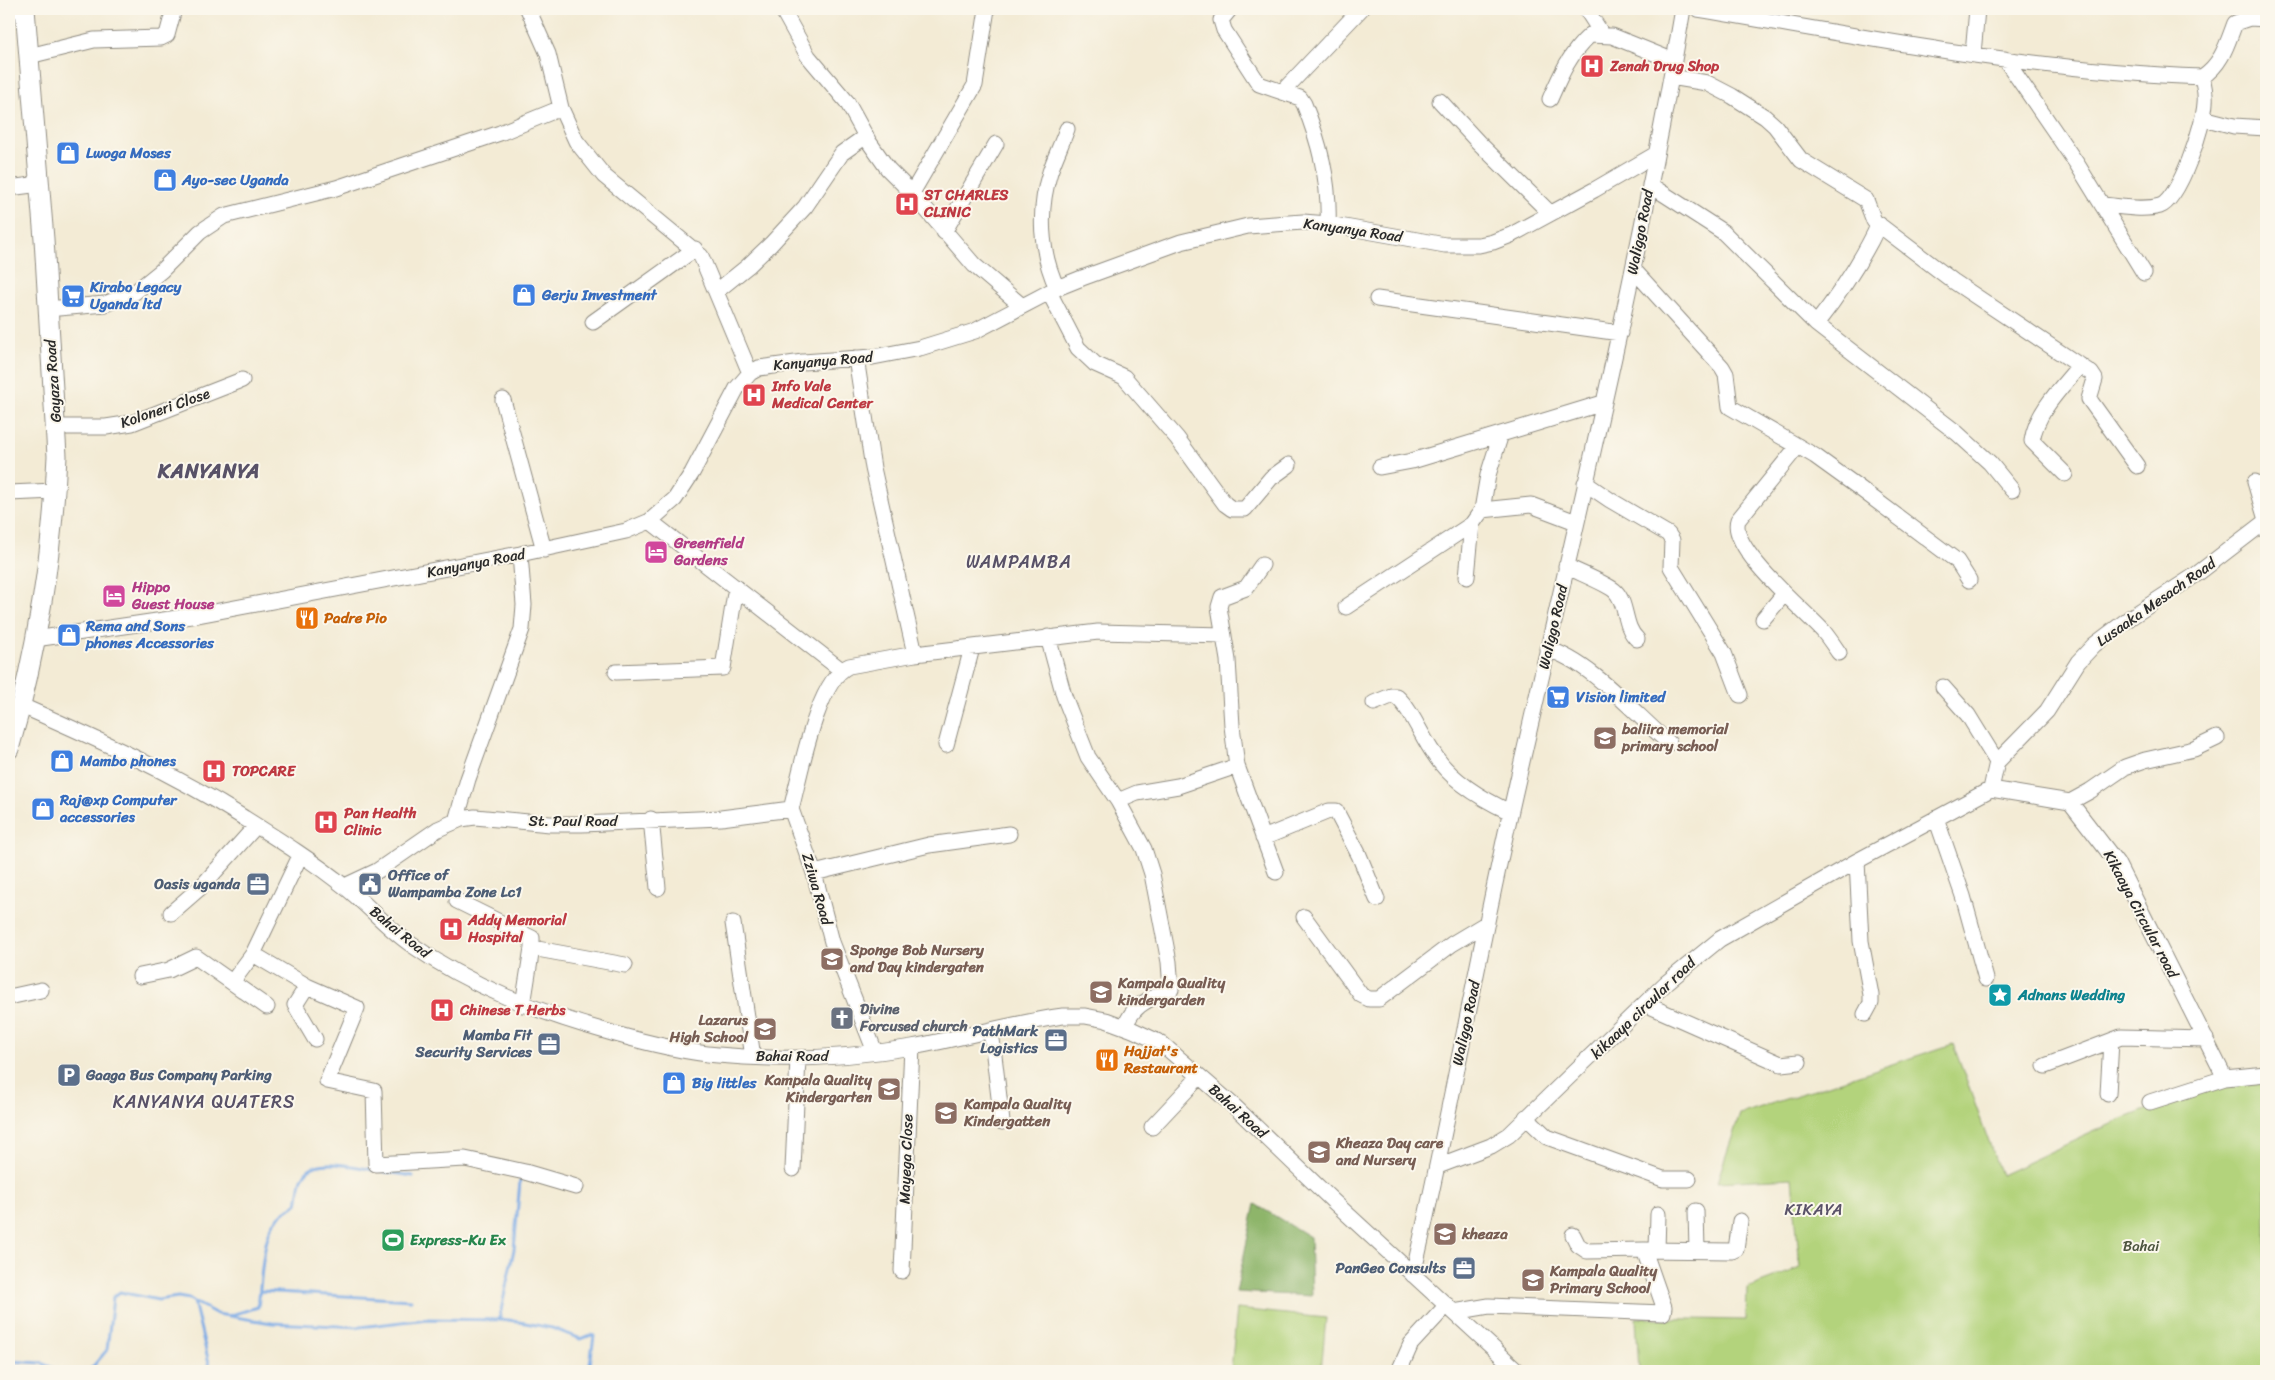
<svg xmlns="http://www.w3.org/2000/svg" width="2275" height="1380" font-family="Sriracha,sans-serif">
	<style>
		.green { fill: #b3d37b; stroke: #6f7f53 }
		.forest { fill: #8eb56b; stroke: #5c704b }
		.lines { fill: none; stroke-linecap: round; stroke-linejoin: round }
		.stream { stroke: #7baae5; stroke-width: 3 }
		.minor-casing { stroke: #8f8b80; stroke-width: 17 }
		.major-casing { stroke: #8f8b80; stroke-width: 21 }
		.minor { stroke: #fff; stroke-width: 15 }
		.major { stroke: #fff; stroke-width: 19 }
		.labels { text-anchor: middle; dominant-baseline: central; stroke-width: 4; stroke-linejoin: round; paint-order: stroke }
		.health-label { font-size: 15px; font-weight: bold; fill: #be3a42; stroke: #fbf7ec; text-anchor: start }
		.shop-label { font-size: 15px; font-weight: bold; fill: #366cbe; stroke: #fbf7ec; text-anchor: start }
		.street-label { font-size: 15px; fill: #2b2b2b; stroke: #fbf7ec }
		.hotel-label { font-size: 15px; font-weight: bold; fill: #b23c85; stroke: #fbf7ec; text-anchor: start }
		.food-label { font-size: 15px; font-weight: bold; fill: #c56008; stroke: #fbf7ec; text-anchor: start }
		.education-label { font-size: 15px; font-weight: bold; fill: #785e54; stroke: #fbf7ec; text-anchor: start }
		.service-label { font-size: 15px; font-weight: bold; fill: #4e5e75; stroke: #fbf7ec; text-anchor: end }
		.culture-label { font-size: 15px; font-weight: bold; fill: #0d838f; stroke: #fbf7ec; text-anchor: start }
		.worship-label { font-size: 15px; font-weight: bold; fill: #5b616d; stroke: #fbf7ec; text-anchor: start }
		.leisure-label { font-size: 15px; font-weight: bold; fill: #27864d; stroke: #fbf7ec; text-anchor: start }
		.park-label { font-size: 15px; fill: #4d553f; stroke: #fbf7ec }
		.neighbourhood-label { font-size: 16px; letter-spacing: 1px; fill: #595268; stroke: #fbf7ec }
		.quarter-label { font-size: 18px; letter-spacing: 1px; fill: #595268; stroke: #fbf7ec }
		.district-label { font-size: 20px; font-weight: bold; letter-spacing: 1px; fill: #595268; stroke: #fbf7ec }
	</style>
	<rect width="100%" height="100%" fill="#fbf7ec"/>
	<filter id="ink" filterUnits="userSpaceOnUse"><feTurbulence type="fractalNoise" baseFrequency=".02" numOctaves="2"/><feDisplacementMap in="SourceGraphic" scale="10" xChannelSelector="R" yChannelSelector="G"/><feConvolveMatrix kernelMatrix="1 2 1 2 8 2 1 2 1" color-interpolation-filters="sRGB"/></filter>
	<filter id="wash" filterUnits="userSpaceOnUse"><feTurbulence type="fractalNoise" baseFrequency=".0096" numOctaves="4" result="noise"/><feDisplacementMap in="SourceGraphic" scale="20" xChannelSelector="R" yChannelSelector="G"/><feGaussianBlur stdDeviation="1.12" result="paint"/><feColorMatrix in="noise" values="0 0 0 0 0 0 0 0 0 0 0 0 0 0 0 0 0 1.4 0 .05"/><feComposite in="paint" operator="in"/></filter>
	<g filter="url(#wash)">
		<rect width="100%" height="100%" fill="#f3ebd5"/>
		<path class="green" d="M1953 1044 2001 1175C2086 1136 2172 1089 2266 1079V1371H1639L1636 1318 1746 1320 1747 1288 1800 1268 1792 1178 1717 1182 1740 1114Z
			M1237 1309 1326 1318 1321 1371H1231Z"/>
		<path class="forest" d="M1255 1204 1310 1237 1312 1296 1236 1292Z"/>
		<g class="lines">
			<path class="stream" d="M380 1171 413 1176
				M260 1291 411 1300
				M194 1302 211 1371
				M228 1316 258 1307C261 1284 262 1243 273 1224 279 1215 288 1209 297 1204 299 1196 299 1184 303 1177 312 1155 356 1167 373 1170
				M499 1320 514 1249 520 1181
				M9 1361 41 1363 60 1371
				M89 1371 107 1350 113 1297 120 1292 158 1300 178 1297 189 1299 217 1314 272 1323 360 1327 427 1319 509 1320 552 1328 581 1339 591 1335 594 1336 590 1364 598 1371"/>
		</g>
	</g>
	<g filter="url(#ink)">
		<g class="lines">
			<g class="minor-casing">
				<path id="minor" d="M528 9 548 54 561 108 576 141 604 176 701 256 750 373
					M782 9 808 56 847 102 869 142 888 169 912 193 974 265 1022 306
					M1230 9 1221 20 1224 30 1259 84 1300 98 1304 104C1320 143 1330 182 1328 224
					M1586 9 1602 34
					M1698 9C1866 37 2032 71 2202 77 2222 64 2227 44 2235 23L2250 18 2266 19
					M9 10 25 9
					M1973 54 1977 9
					M29 56 94 40 161 38 167 35 174 9
					M2005 59 2077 164 2144 273
					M1671 77 1707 83 1732 96 1765 117 1775 126 1801 160 1866 200 1874 221 1953 281 2091 373 2095 379 2089 399 2137 466
					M1283 91 1361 9
					M1550 99C1561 74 1570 53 1590 35L1612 36 1674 61
					M1440 101 1478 142 1550 213
					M2203 118 2234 126 2266 128
					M1650 185 1723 232 1816 324 1957 433 1990 463 2012 490
					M9 188 40 184
					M912 193 975 85 987 9
					M2102 205C2119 206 2143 211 2160 206 2180 199 2204 124 2205 103 2206 94 2204 85 2202 77
					M944 232 996 144
					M1633 269 1722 367 1726 374 1730 407 1815 456 1858 487 1957 561 1969 580
					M1057 288C1040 252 1038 210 1050 172 1055 157 1062 143 1067 129
					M717 291 748 266 771 244 805 207 842 153 866 136
					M1049 292 1078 348 1095 364 1124 377 1177 438 1225 504 1232 509H1245L1271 478 1289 465
					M1377 299 1620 333
					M47 309 105 304 135 292 161 271 200 232 224 216 336 188 500 133 561 108
					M593 322 695 249
					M1816 324C1841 292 1862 261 1879 224
					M856 358 873 468 915 654
					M503 400 544 550
					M56 427H106L132 423 242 380
					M1798 446 1738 520C1728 548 1804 610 1823 631 1829 638 1834 646 1839 653
					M1380 467 1412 461 1603 403
					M2065 474 2032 441C2036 412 2062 387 2080 365
					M2255 482 2266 520
					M1585 483 1610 500 1668 534 1672 540 1671 567 1724 653 1740 695
					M9 493 55 491
					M1482 510 1531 505 1576 522
					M650 521 840 669
					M1262 565 1246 588 1222 597 1219 607 1228 660 1232 726 1237 766 1276 872
					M1566 566C1577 572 1608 584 1615 591 1628 604 1623 626 1637 639
					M1467 577 1472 524
					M1346 607 1472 524 1482 510 1488 475 1501 434
					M1763 619 1784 594
					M1048 637 1064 696 1088 757 1118 801 1144 849 1152 874 1169 962 1171 989C1151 999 1133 1003 1125 1027
					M35 639 198 615 520 554 626 531 650 521 675 499 692 473 737 388 750 373 759 368 803 362 873 357 920 348 975 331 1057 288 1082 278 1181 242 1248 226 1303 222 1328 224 1445 245H1479L1493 242 1511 235 1594 190 1656 154
					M1547 649C1590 661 1635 714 1669 743
					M616 672 723 668 736 587
					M1943 687 1968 715 1997 762
					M1374 703 1391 696H1396C1412 710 1421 736 1434 754 1451 781 1482 799 1510 812
					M22 706C97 739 171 772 241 816 276 838 313 861 345 887 367 904 386 927 409 943 471 987 540 1013 612 1033 647 1043 682 1052 718 1055 782 1061 849 1058 912 1047 963 1038 1013 1023 1063 1016H1085L1106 1020 1133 1030 1161 1043 1235 1107 1333 1201 1518 1371
					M946 745 972 648
					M1991 789 2070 802 2117 863 2225 1078
					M1991 789 1997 762 2047 711 2078 662 2094 645 2131 617 2197 574 2266 521
					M1118 801 1137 793 1178 786 1237 766
					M2070 802 2090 791 2125 767 2145 760 2194 749 2217 738
					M791 809C800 776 817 679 849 666L915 654 1098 632 1224 635
					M791 809 814 873 832 942 875 1052
					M1936 818 1963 896 1986 979
					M651 819 658 888
					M456 821 468 779 522 629 524 605 520 554
					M1263 838 1329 811H1336L1359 855 1377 899
					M1857 861 1861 941 1871 995V1003L1865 1014
					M814 873 929 845 1009 834
					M345 886 377 871 438 829 461 819 475 817 550 824H582L721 818 791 809
					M457 901 532 938V948
					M171 913 202 886 256 826
					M1304 917 1361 995 1369 999H1379L1452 944 1487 923
					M733 923 753 1057
					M253 954 307 986 357 1008 327 1081 374 1091 376 1164 465 1159 525 1172 576 1187
					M140 976 169 970 196 957 267 1007
					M233 981 253 954 300 856
					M307 986 295 1005 315 1039
					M9 997 41 990
					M1645 1004 1781 1064 1799 1062
					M523 1005 532 948 625 965
					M991 1031 1002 1122
					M2045 1066 2121 1037 2206 1039
					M2108 1094 2111 1041
					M2150 1102 2225 1078 2266 1074
					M1526 1117 1547 1137 1663 1179H1689
					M1152 1127 1199 1077
					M1438 1166 1491 1146 1509 1135 1666 983 1720 939 1857 861 1991 789
					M793 1169 798 1058
					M1696 1211 1697 1250
					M1644 1250 1732 1251 1736 1249 1740 1221
					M1657 1250 1658 1214
					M902 1271 912 1047
					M1413 1275C1449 1120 1476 964 1511 810 1571 544 1637 278 1683 9
					M1454 1312 1489 1306 1663 1313 1664 1307 1644 1250 1587 1251 1578 1245 1573 1235
					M1399 1371 1411 1344 1447 1305"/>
			</g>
			<g class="major-casing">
				<path id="major" d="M9 749C36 657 53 552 57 456L44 239 25 9"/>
			</g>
			<use href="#minor" class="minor"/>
			<use href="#major" class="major"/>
		</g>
	</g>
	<defs>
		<g id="hospital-square" transform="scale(1.25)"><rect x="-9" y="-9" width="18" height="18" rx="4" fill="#e0444e" stroke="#fbf7ec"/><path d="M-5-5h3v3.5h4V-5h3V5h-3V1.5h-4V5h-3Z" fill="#fff"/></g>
		<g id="shop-square" transform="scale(1.25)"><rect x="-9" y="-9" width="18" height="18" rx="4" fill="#3f7fe0" stroke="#fbf7ec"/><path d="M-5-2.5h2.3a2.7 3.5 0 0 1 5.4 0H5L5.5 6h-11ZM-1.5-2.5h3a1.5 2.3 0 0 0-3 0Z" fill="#fff"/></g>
		<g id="supermarket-square" transform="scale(1.25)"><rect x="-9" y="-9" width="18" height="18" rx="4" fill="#3f7fe0" stroke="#fbf7ec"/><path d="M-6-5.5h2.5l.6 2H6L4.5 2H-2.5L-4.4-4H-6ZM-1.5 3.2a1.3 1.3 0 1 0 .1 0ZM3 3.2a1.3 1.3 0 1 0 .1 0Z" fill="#fff"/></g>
		<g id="hotel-square" transform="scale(1.25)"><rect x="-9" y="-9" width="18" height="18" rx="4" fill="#d1479c" stroke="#fbf7ec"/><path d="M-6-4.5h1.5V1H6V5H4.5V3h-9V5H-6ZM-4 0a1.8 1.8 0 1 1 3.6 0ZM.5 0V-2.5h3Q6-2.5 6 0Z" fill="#fff"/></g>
		<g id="restaurant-square" transform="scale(1.25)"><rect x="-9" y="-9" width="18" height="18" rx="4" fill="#e8710a" stroke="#fbf7ec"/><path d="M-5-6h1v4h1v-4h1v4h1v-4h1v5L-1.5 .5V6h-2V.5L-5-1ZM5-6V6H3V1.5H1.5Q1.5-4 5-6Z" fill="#fff"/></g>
		<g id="school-square" transform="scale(1.25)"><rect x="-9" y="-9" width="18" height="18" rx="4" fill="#8d6e63" stroke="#fbf7ec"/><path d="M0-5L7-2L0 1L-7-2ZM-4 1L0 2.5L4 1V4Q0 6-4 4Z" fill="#fff"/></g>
		<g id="office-square" transform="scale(1.25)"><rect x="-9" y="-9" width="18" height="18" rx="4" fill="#5c6f8a" stroke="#fbf7ec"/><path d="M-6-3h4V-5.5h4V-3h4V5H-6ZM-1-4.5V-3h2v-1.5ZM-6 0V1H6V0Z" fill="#fff"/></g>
		<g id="civic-square" transform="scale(1.25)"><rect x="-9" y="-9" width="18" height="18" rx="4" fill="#5c6f8a" stroke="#fbf7ec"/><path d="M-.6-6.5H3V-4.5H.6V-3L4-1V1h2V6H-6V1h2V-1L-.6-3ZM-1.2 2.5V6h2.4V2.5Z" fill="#fff"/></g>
		<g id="sight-square" transform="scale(1.25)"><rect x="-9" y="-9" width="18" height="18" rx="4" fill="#0f9aa8" stroke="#fbf7ec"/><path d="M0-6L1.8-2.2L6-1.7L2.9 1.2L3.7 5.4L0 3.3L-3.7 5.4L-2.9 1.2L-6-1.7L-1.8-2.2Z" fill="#fff"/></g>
		<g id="church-square" transform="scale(1.25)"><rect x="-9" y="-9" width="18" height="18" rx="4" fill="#6b7280" stroke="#fbf7ec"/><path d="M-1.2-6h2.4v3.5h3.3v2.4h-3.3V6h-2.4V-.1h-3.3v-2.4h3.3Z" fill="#fff"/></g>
		<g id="parking-square" transform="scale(1.25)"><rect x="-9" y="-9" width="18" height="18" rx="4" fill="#5c6f8a" stroke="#fbf7ec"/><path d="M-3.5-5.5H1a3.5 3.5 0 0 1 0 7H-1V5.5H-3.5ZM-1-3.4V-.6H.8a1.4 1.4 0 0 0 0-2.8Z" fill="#fff"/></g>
		<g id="stadium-square" transform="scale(1.25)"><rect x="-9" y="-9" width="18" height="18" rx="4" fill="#2e9e5b" stroke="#fbf7ec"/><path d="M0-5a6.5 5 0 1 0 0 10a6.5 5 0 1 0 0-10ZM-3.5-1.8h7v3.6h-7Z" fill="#fff"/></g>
	</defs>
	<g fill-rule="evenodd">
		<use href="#hospital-square" x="1592" y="66"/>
		<use href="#shop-square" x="68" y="153"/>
		<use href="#shop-square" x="165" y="180"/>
		<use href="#hospital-square" x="907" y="204"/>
		<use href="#shop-square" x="524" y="295"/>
		<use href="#supermarket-square" x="73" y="296"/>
		<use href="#hospital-square" x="754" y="395"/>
		<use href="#hotel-square" x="656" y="552"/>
		<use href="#hotel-square" x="114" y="596"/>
		<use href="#restaurant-square" x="307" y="618"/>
		<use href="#shop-square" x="69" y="635"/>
		<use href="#supermarket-square" x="1558" y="697"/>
		<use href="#school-square" x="1605" y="738"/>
		<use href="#shop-square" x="62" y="761"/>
		<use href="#hospital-square" x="214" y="771"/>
		<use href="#shop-square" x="43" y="809"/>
		<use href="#hospital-square" x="326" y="822"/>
		<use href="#office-square" x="258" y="884"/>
		<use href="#civic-square" x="370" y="884"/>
		<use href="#hospital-square" x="451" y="929"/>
		<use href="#school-square" x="832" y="959"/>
		<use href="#school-square" x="1101" y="992"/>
		<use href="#sight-square" x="2000" y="995"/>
		<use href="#hospital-square" x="442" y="1010"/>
		<use href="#church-square" x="842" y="1018"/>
		<use href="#school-square" x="765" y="1029"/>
		<use href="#office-square" x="1056" y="1040"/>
		<use href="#office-square" x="549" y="1044"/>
		<use href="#restaurant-square" x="1107" y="1060"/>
		<use href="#parking-square" x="69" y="1075"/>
		<use href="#shop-square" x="674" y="1083"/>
		<use href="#school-square" x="889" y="1089"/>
		<use href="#school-square" x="946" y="1113"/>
		<use href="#school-square" x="1319" y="1152"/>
		<use href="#school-square" x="1445" y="1234"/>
		<use href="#stadium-square" x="393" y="1240"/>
		<use href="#office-square" x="1464" y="1268"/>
		<use href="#school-square" x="1533" y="1280"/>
	</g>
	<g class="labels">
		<g class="health-label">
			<text x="1610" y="66">Zenah Drug Shop</text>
			<text x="924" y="195">ST CHARLES<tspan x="924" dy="17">CLINIC</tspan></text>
			<text x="772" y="386">Info Vale<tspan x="772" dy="17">Medical Center</tspan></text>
			<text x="232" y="771">TOPCARE</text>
			<text x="344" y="813">Pan Health<tspan x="344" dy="17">Clinic</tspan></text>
			<text x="468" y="920">Addy Memorial<tspan x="468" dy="17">Hospital</tspan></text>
			<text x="460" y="1010">Chinese T Herbs</text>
		</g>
		<g class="shop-label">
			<text x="86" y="153">Lwoga Moses</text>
			<text x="182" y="180">Ayo-sec Uganda</text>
			<text x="90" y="287">Kirabo Legacy<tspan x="90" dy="17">Uganda ltd</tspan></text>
			<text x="542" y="295">Gerju Investment</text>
			<text x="86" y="626">Rema and Sons<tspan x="86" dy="17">phones Accessories</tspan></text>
			<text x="1576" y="697">Vision limited</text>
			<text x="80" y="761">Mambo phones</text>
			<text x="60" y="800">Raj@xp Computer<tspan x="60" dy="17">accessories</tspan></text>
			<text x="692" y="1083">Big littles</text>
		</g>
		<g class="street-label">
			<text transform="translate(1353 230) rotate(8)">Kanyanya Road</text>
			<text transform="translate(1640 232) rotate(-79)">Waliggo Road</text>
			<text transform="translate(823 361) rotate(-5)">Kanyanya Road</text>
			<text transform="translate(53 381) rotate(-94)">Gayaza Road</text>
			<text transform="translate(165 408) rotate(-19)">Koloneri Close</text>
			<text transform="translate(476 563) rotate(-11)">Kanyanya Road</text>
			<text transform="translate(2156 602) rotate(-35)">Lusaaka Mesach Road</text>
			<text transform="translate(1553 627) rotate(-77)">Waliggo Road</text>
			<text x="573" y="821">St. Paul Road</text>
			<text transform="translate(817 889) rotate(74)">Zziwa Road</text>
			<text transform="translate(2141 914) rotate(62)">Kikaaya Circular road</text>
			<text transform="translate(400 932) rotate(39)">Bahai Road</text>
			<text transform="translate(1643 1008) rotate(-44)">kikaaya circular road</text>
			<text transform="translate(1466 1023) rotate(-78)">Waliggo Road</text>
			<text x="792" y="1056">Bahai Road</text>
			<text transform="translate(1238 1111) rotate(42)">Bahai Road</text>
			<text transform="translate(906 1159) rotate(-88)">Mayega Close</text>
		</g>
		<g class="hotel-label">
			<text x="674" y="543">Greenfield<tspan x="674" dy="17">Gardens</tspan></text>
			<text x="132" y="587">Hippo<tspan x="132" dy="17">Guest House</tspan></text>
		</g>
		<g class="food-label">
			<text x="324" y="618">Padre Pio</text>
			<text x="1124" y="1051">Hajjat's<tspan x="1124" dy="17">Restaurant</tspan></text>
		</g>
		<g class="education-label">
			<text x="1622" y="729">baliira memorial<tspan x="1622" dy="17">primary school</tspan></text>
			<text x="850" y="950">Sponge Bob Nursery<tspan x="850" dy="17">and Day kindergaten</tspan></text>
			<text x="1118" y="983">Kampala Quality<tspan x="1118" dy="17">kindergarden</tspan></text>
			<text x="748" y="1020" text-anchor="end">Lazarus<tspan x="748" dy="17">High School</tspan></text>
			<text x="872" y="1080" text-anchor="end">Kampala Quality<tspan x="872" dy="17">Kindergarten</tspan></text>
			<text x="964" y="1104">Kampala Quality<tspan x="964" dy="17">Kindergatten</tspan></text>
			<text x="1336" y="1143">Kheaza Day care<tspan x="1336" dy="17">and Nursery</tspan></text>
			<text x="1462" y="1234">kheaza</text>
			<text x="1550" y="1271">Kampala Quality<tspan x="1550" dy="17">Primary School</tspan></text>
		</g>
		<g class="service-label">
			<text x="388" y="875" text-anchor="start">Office of<tspan x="388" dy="17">Wampamba Zone Lc1</tspan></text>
			<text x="240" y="884">Oasis uganda</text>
			<text x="1038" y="1031">PathMark<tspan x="1038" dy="17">Logistics</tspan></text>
			<text x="532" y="1035">Mamba Fit<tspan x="532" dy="17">Security Services</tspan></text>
			<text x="86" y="1075" text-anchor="start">Gaaga Bus Company Parking</text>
			<text x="1446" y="1268">PanGeo Consults</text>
		</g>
		<g class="culture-label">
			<text x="2018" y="995">Adnans Wedding</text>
		</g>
		<g class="worship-label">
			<text x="860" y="1009">Divine<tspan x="860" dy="17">Forcused church</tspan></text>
		</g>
		<g class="leisure-label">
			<text x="410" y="1240">Express-Ku Ex</text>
		</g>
		<g class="park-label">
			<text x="2141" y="1246">Bahai</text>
		</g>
		<g class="neighbourhood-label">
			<text x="1814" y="1209">KIKAYA</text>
		</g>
		<g class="quarter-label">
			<text x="1019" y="562">WAMPAMBA</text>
			<text x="204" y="1102">KANYANYA QUATERS</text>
		</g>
		<g class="district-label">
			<text x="209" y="471">KANYANYA</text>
		</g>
	</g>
	<rect width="2275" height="1380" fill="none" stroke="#fbf7ec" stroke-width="30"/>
</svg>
